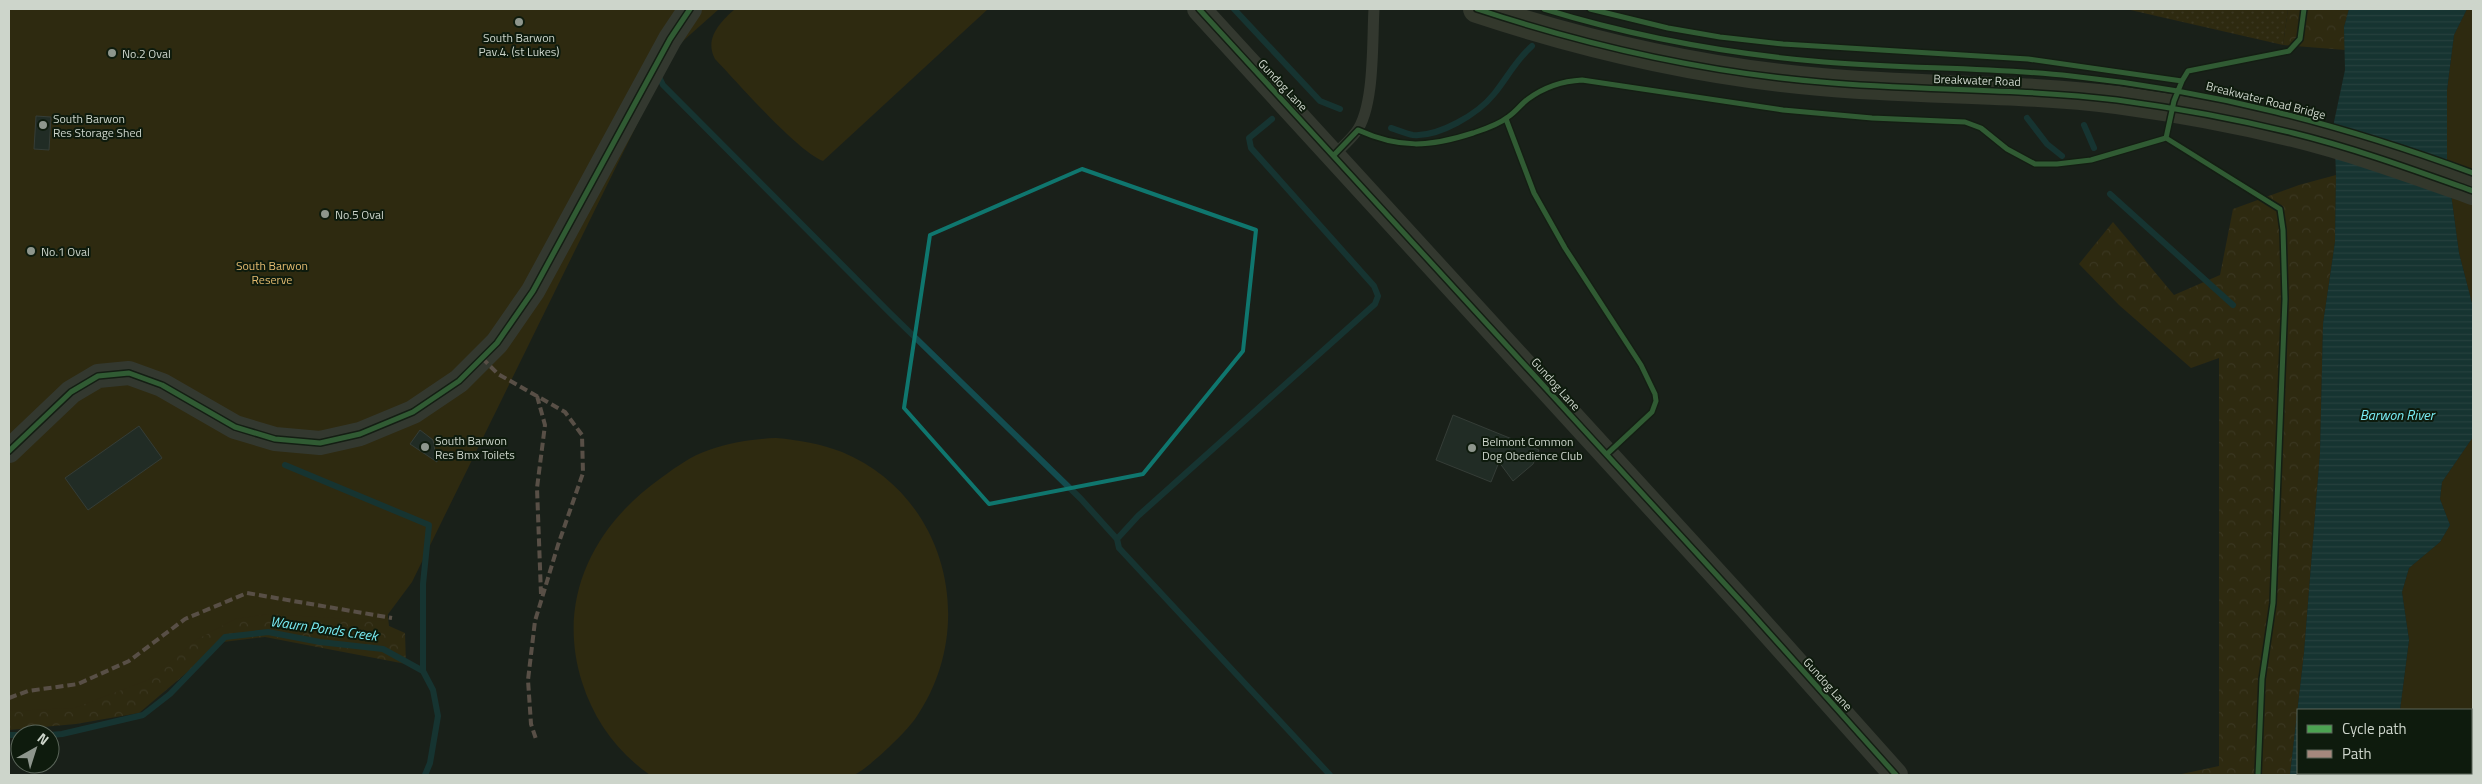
<svg xmlns="http://www.w3.org/2000/svg" width="2482" height="784" font-family="'Titillium Web',sans-serif">
	<style>
		.grass { fill: url(#grass-dots) }
		.forest { fill: url(#forest-crowns) }
		.green { fill: #483506 }
		.water { fill: url(#water-rules) }
		.lines { fill: none; stroke-linecap: round; stroke-linejoin: round }
		.stream { stroke: #134c4f; stroke-width: 6 }
		.building { fill: #2a3a34; stroke: #565f5a }
		.service { stroke: #53564a; stroke-width: 11 }
		.minor { stroke: #53564a; stroke-width: 24 }
		.secondary { stroke: #525444; stroke-width: 28 }
		.quiet { stroke: #a5887d; stroke-width: 4; stroke-dasharray: 8 4; stroke-linecap: butt }
		.cycleway-casing { stroke: #0e1b0d; stroke-width: 8 }
		.cycleway { stroke: #4ca352; stroke-width: 5 }
		.marked { fill: none; stroke: #0f766e; stroke-width: 4; stroke-linejoin: round }
		.poi-dot { fill: #8e968d; stroke: #0e1b0d; stroke-width: 2 }
		.labels { text-anchor: middle; dominant-baseline: central; stroke-width: 4; stroke-linejoin: round; paint-order: stroke }
		.poi-label { font-size: 12px; fill: #cdd5cb; stroke: #0e1b0d; text-anchor: start }
		.street-label { font-size: 12px; fill: #cdd5cb; stroke: #0e1b0d }
		.park-label { font-size: 12px; fill: #e4bb70; stroke: #0e1b0d }
		.water-label { font-size: 14px; font-style: italic; fill: #79edf5; stroke: #0e1b0d }
	</style>
	<defs>
		<pattern id="grass-dots" width="8" height="8" patternUnits="userSpaceOnUse" patternTransform="scale(1.25)"><rect width="8" height="8" fill="#483506"/><path d="M2 2h.1M6 6h.1" fill="none" stroke="#615129" stroke-width="1.8" stroke-linecap="round"/></pattern>
		<pattern id="forest-crowns" width="20" height="18" patternUnits="userSpaceOnUse" patternTransform="scale(1.25)"><rect width="20" height="18" fill="#483506"/><path d="M2 6a3 3 0 1 1 6 0M12 15a3 3 0 1 1 6 0" fill="none" stroke="#615129"/></pattern>
		<pattern id="water-rules" width="6" height="5" patternUnits="userSpaceOnUse" patternTransform="scale(1.25)"><rect width="6" height="5" fill="#134c4f"/><path d="M0 2.5h6" fill="none" stroke="#346567"/></pattern>
	</defs>
	<rect width="100%" height="100%" fill="#1a201a"/>
	<path class="grass" d="M2126 9H2288L2283 45Z"/>
	<path class="forest" d="M2288 9H2349L2344 27 2345 50 2283 45Z
		M2336 175 2335 242 2323 324 2320 453 2304 653 2290 775H2177L2219 766V358L2191 368 2119 305 2079 264 2113 222 2174 295 2220 275 2233 209 2299 185Z
		M386 599 389 626 405 633 406 664 265 637 223 642 139 713 76 724 9 730V655L141 615Z"/>
	<path class="green" d="M9 9H719L674 49 412 582 383 621 269 614 235 619 196 640 148 680 74 708 9 711Z
		M735 9H988L823 161C796 150 738 83 715 59 704 39 720 22 735 9Z
		M2467 9H2473V307L2459 253 2447 164V90L2454 35Z
		M2473 437V775H2395V773H2471V710H2400L2409 640 2402 592 2409 568 2440 542 2450 525 2440 499 2442 482Z
		M776 438C799 440 821 444 842 452 948 496 979 628 915 719 905 733 869 768 854 775 845 778 819 775 809 775 756 775 703 775 650 775 617 752 594 720 582 682 556 600 593 526 661 478 676 467 691 456 709 450 731 442 753 439 776 438Z"/>
	<path class="water" d="M2349 9H2467L2454 35 2447 90V164L2459 253 2473 307V437L2442 482 2440 499 2450 525 2440 542 2409 568 2402 592 2409 640 2400 710H2298V773H2395V775H2290L2304 653 2320 453 2323 324 2335 242 2336 175 2334 122 2345 70 2344 27Z"/>
	<g class="lines">
		<path class="stream" d="M1234 9 1320 101 1340 109
			M659 77 663 85 890 313 1081 499 1117 539
			M2027 118 2047 144 2062 156
			M1272 119 1249 138 1251 148 1374 286 1378 296 1375 304 1138 516 1117 539 1119 548 1330 775
			M2084 125 2094 148
			M1391 128C1398 130 1406 134 1413 135 1439 137 1478 114 1494 94 1507 78 1516 60 1532 46
			M2110 194 2233 305
			M285 465 429 525 423 584V671
			M9 735H20
			M50 735 62 734 143 715 170 694 225 637 268 632 320 642 383 649 423 671 433 690 438 716 430 763 425 775"/>
	</g>
	<path class="building" d="M36 116 51 117 49 150 34 149Z
		M1453 415 1539 450 1533 464 1513 481 1499 462 1491 482 1436 460Z
		M139 426 162 458 88 510 65 478Z
		M420 430 433 440 437 462 410 444Z"/>
	<g class="lines">
		<path class="service" d="M1334 155C1342 147 1350 140 1356 132 1375 107 1372 41 1374 9"/>
		<path class="minor" d="M1199 9 1746 607 1896 775
			M9 451 71 392 98 376 129 373 162 385 235 427 275 439 320 443 360 434 413 412 459 381 497 343 533 291 670 39 690 9"/>
		<path class="secondary" d="M1477 9C1589 46 1703 72 1821 82 1919 91 2019 88 2117 100 2176 108 2236 119 2293 133 2354 148 2414 170 2473 191"/>
		<path class="quiet" d="M482 358 498 374 565 412 582 435 583 473 558 545 535 621 528 680 531 724 536 739
			M537 396 545 425 537 488 541 594
			M9 698 28 691 78 684 129 661 185 619 247 593 392 618"/>
		<g class="cycleway-casing">
			<path id="cycleway" d="M1199 9 1746 607 1896 775
				M1477 9C1589 46 1703 72 1821 82 1919 91 2019 88 2117 100 2176 108 2236 119 2293 133 2354 148 2414 170 2473 191
				M1544 9C1635 37 1729 54 1824 62 1906 69 1989 67 2071 76 2213 91 2340 124 2473 173
				M1590 9 1668 28 1720 37 1783 44 2028 59 2182 81 2188 71 2289 51 2300 39 2304 9
				M2182 81 2174 101 2166 138 2280 209 2283 230 2285 299 2273 603 2262 679 2258 775
				M1506 119 1534 193 1565 248 1641 365 1655 394 1656 401 1652 412 1607 454
				M1334 155 1358 130C1400 149 1430 147 1473 133 1485 129 1498 125 1508 117 1516 112 1521 104 1528 99 1543 88 1563 81 1582 80L1783 110 1872 118 1965 122 1981 128 2007 149 2035 164H2057L2091 160 2166 138
				M9 451 71 392 98 376 129 373 162 385 235 427 275 439 320 443 360 434 413 412 459 381 497 343 533 291 670 39 690 9"/>
		</g>
		<use href="#cycleway" class="cycleway"/>
	</g>
	<path d="M0 0H2482V784H0ZM1082 169 1256 230 1243 351 1143 474 989 504 904 408 930 235Z" fill="#1a201a" fill-opacity=".55" fill-rule="evenodd"/>
	<path class="marked" d="M1082 169 1256 230 1243 351 1143 474 989 504 904 408 930 235Z"/>
	<g class="poi-dot">
		<circle cx="519" cy="22" r="5"/>
		<circle cx="112" cy="53" r="5"/>
		<circle cx="43" cy="125" r="5"/>
		<circle cx="325" cy="214" r="5"/>
		<circle cx="31" cy="251" r="5"/>
		<circle cx="425" cy="447" r="5"/>
		<circle cx="1472" cy="448" r="5"/>
	</g>
	<g class="labels">
		<g class="poi-label">
			<text x="519" y="37" text-anchor="middle">South Barwon<tspan x="519" dy="14">Pav.4. (st Lukes)</tspan></text>
			<text x="122" y="53">No.2 Oval</text>
			<text x="53" y="118">South Barwon<tspan x="53" dy="14">Res Storage Shed</tspan></text>
			<text x="335" y="214">No.5 Oval</text>
			<text x="41" y="251">No.1 Oval</text>
			<text x="435" y="440">South Barwon<tspan x="435" dy="14">Res Bmx Toilets</tspan></text>
			<text x="1482" y="441">Belmont Common<tspan x="1482" dy="14">Dog Obedience Club</tspan></text>
		</g>
		<g class="street-label">
			<text transform="translate(1977 80) rotate(2)">Breakwater Road</text>
			<text transform="translate(1283 85) rotate(47)">Gundog Lane</text>
			<text transform="translate(2266 100) rotate(14)">Breakwater Road Bridge</text>
			<text transform="translate(1556 384) rotate(48)">Gundog Lane</text>
			<text transform="translate(1828 684) rotate(48)">Gundog Lane</text>
		</g>
		<g class="park-label">
			<text x="272" y="265">South Barwon<tspan x="272" dy="14">Reserve</tspan></text>
		</g>
		<g class="water-label">
			<text x="2397" y="414">Barwon River</text>
			<text transform="translate(324 628) rotate(8)">Waurn Ponds Creek</text>
		</g>
	</g>
	<rect width="2482" height="784" fill="none" stroke="#cdd5cb" stroke-width="20"/>
	<rect x="2297" y="709" width="175" height="65" fill="#0e1b0d" stroke="#5a6559"/>
	<rect x="2307" y="725" width="25" height="8" fill="#4ca352" stroke="#5a6559"/>
	<text x="2342" y="734" font-size="15" fill="#cdd5cb">Cycle path</text>
	<rect x="2307" y="750" width="25" height="8" fill="#a5887d" stroke="#5a6559"/>
	<text x="2342" y="759" font-size="15" fill="#cdd5cb">Path</text>
	<g transform="translate(35 749) rotate(39)"><circle r="24" fill="#0e1b0d" stroke="#5a6559"/>
	<path d="M0-4L9 19L0 12L-9 19Z" fill="#8e968d"/>
	<text y="-8" font-size="14" font-weight="bold" text-anchor="middle" fill="#cdd5cb">N</text>
	</g>
</svg>
